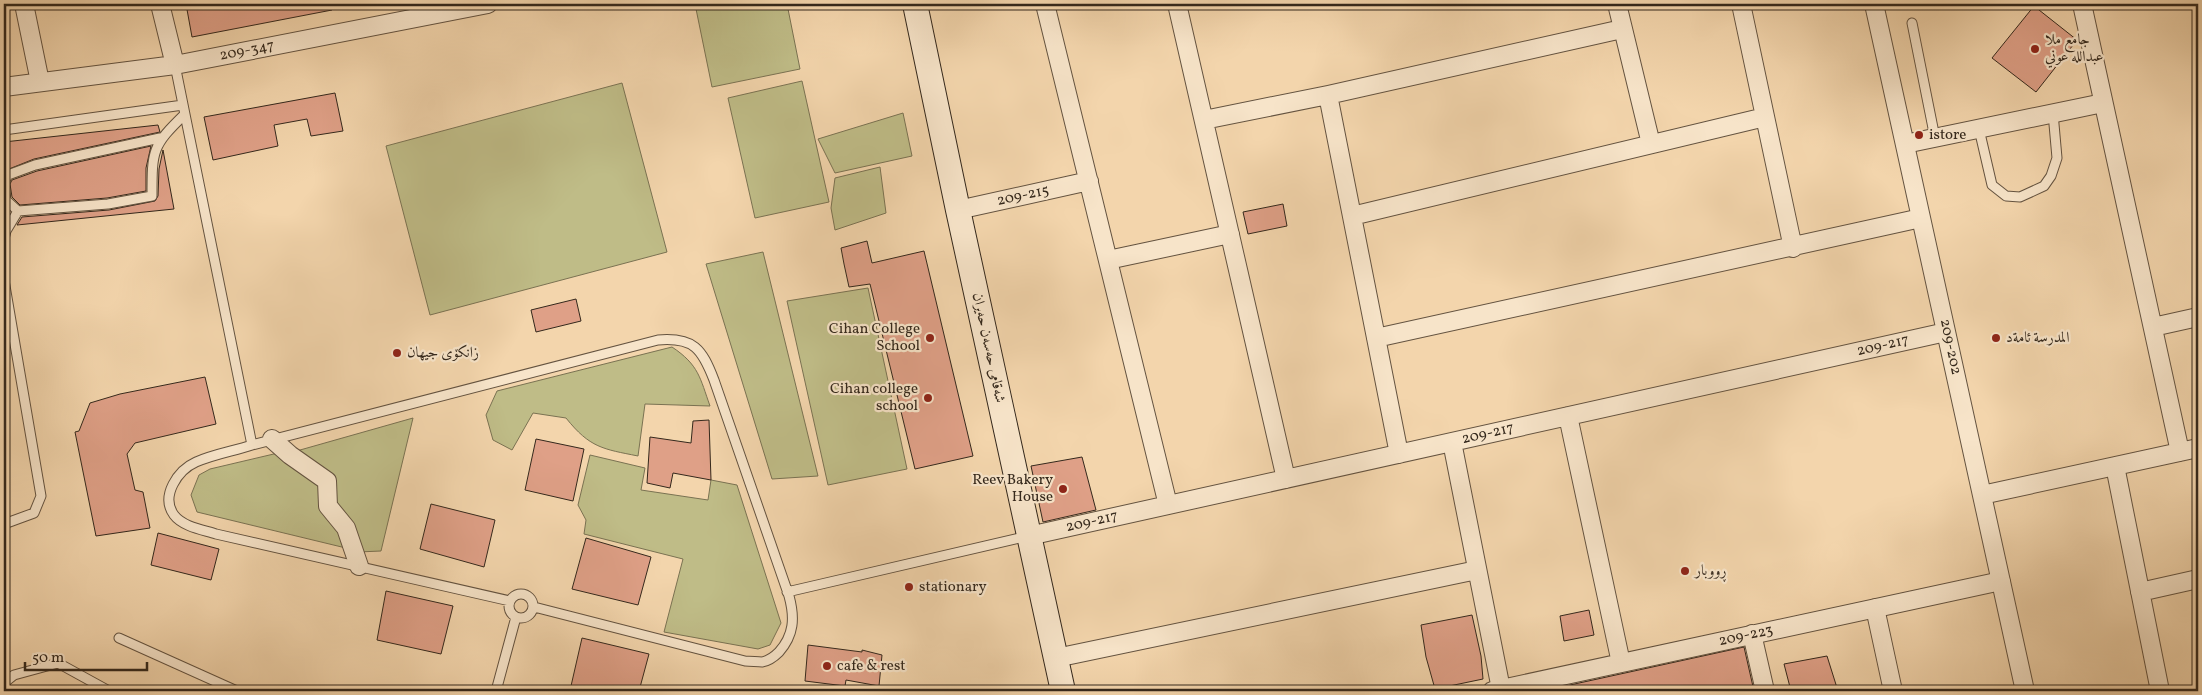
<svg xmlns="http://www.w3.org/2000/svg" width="2202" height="695" font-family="Vollkorn,Amiri,serif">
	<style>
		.green { fill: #bfbc87; stroke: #7a7252 }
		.building { fill: #dfa087; stroke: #34281c }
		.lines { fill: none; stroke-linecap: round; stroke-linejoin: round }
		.lane-casing { stroke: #645340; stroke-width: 11 }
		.street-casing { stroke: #645340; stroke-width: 20 }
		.secondary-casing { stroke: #34281c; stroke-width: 26 }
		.lane { stroke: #f7e4c9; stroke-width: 9 }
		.street { stroke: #f7e4c9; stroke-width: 18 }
		.secondary { stroke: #f7e4c9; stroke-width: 24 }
		.poi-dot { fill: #8f2418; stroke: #f7e4c9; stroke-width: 2 }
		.labels { text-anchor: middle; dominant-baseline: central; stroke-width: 4.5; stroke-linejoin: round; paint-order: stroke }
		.poi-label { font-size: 15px; fill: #34281c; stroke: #f7e4c9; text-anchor: start }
		.street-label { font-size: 15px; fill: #34281c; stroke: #f7e4c9 }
	</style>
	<rect width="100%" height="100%" fill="#f3d5ac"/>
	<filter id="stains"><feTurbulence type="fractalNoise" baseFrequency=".004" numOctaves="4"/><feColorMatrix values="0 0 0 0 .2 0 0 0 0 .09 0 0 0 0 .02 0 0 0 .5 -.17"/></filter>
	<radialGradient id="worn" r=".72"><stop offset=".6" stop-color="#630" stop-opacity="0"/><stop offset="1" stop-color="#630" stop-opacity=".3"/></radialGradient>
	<path class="green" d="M695 4H787L800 69 712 87Z
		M802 81 829 202 755 218 728 98Z
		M622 83 667 252 430 315 386 146Z
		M903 113 912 156 835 173 818 139Z
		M880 167 886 213 835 230 831 208 835 178Z
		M763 252 818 476 772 479 706 264Z
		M868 288 907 469 828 485 787 301Z
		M672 347C699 365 700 378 710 406L645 404 638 456C603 449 590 448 566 418L533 413 512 450 493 440 486 415 497 391Z
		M413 418 381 551 358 552 333 506V481L293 452Z
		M278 453 322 484 350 549 197 512 191 495 199 475 210 469Z
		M590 455 645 468 641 490 708 500 711 480 737 485 781 623 770 645 758 649 664 632 683 559 584 534 586 520 578 505Z"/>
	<path class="building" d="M186 4H332V10L192 37Z
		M2034 6 2077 40 2036 92 1992 58Z
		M335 93 343 131 311 136 307 119 274 125 278 146 213 160 204 117Z
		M158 125 160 132 34 159 4 171V142Z
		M151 146 146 168V191L107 198 20 205 12 197 10 184 12 180 37 171Z
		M163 150 174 209 17 225 22 217 109 210 155 201 158 196 159 169Z
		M1283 204 1287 226 1248 234 1243 212Z
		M867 241 872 263 924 251 973 456 915 469 870 284 849 287 844 264 841 248Z
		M576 299 581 321 536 332 531 310Z
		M205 377 216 424 135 443 127 454 135 490 143 492 150 528 96 536 75 432 79 431 90 403 120 394Z
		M709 420 711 480 673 473 670 488 647 483 650 437 691 443 693 421Z
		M536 439 584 449 573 501 525 490Z
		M1082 457 1096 510 1043 522 1031 466Z
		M431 504 495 520 484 567 420 549Z
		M158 533 219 549 211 580 151 565Z
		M586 538 651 557 638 605 572 589Z
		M386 591 453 606 441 654 377 640Z
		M1589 610 1594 635 1564 641 1560 616Z
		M1472 615 1481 656 1483 679 1435 689 1426 657 1421 625Z
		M582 638 649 654 639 691H594L571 686Z
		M808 645 862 652V650L882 655 879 686 846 680 845 686 805 681Z
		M1744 647 1754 691H1559V689L1570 685Z
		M1827 656 1838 691H1791L1784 664Z"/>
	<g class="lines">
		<g class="lane-casing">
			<path id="lane" d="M1912 23 1935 138
				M175 65 252 445
				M1979 129 1992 185 2006 196 2020 197 2044 186 2051 176 2057 158 2053 113
				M4 130 183 105
				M4 182 8 175 35 165 160 138
				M4 185 6 200 18 211 108 204 152 196C152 150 152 146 185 114
				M4 239 6 231 18 211
				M4 280 41 496 34 513 4 524
				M787 592 1028 536
				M509 606a12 12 0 1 1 24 0a12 12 0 1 1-24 0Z
				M510 601 216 534C204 530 183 527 174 515 160 496 178 470 196 462 214 454 234 451 252 445L658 340C694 337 702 349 714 380L789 596C795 618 794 635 779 652 775 656 768 661 762 662 757 662 751 661 745 661L534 607
				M119 638 237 691
				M4 683 14 675 58 663 109 691
				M496 691 516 617"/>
		</g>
		<g class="street-casing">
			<path id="street" d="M24 4 40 82
				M160 4 175 65
				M1045 4 1168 505
				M1177 4 1286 479
				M1617 4 1651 144
				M1741 4 1793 248
				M1874 4 2025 691
				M2082 4 2180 452
				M4 87 175 65 488 4
				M1328 95 1399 454
				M1204 120 1328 95 1622 29
				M1905 144 2103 103
				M958 210 1089 181
				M1352 216 1765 117
				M1108 260 1230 234
				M2153 327 2198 317
				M1376 338 1921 218
				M1568 416 1621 663
				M272 439 290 455 327 481 328 506 346 528 359 566
				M1452 442 1501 689
				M2115 466 2160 691
				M1982 495 2198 448
				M1029 536 1946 332
				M2140 592 2198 579
				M1875 608 1893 691
				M1752 634 1765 691
				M1056 658 1477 570
				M1492 691 2001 581"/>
		</g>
		<g class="secondary-casing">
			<path id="secondary" d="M915 4 958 210 1063 691"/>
		</g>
		<use href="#lane" class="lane"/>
		<use href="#street" class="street"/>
		<use href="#secondary" class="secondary"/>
	</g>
	<g class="poi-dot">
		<circle cx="2035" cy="49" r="5"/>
		<circle cx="1919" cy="135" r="5"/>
		<circle cx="930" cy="338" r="5"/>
		<circle cx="1996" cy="338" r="5"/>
		<circle cx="397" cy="353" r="5"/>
		<circle cx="928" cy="398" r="5"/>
		<circle cx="1063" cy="489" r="5"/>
		<circle cx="1685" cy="571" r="5"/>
		<circle cx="909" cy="587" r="5"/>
		<circle cx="827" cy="666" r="5"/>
	</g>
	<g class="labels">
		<g class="poi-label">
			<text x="2045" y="40">جامع ملا<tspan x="2045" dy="17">عبدالله عوني</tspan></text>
			<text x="1929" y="135">istore</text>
			<text x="920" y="329" text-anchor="end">Cihan College<tspan x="920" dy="17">School</tspan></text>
			<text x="2006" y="338">المدرسة ئامةد</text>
			<text x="407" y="353">زانکۆی جیھان</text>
			<text x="918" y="389" text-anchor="end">Cihan college<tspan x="918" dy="17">school</tspan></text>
			<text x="1053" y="480" text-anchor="end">Reev Bakery<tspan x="1053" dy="17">House</tspan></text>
			<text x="1695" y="571">ڕووبار</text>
			<text x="919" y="587">stationary</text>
			<text x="837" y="666">cafe &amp; rest</text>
		</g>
		<g class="street-label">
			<text transform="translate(247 51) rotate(-11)">209-347</text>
			<text transform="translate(1023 196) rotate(-12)">209-215</text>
			<text transform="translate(1883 346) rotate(-13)">209-217</text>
			<text transform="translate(1950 347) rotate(78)">209-202</text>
			<text transform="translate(988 348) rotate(78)">شەقامی حەسەن حەیران</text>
			<text transform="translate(1488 434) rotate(-13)">209-217</text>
			<text transform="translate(1092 522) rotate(-13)">209-217</text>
			<text transform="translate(1746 636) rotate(-12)">209-223</text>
		</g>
	</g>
	<rect width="2202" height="695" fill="none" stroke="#f3d5ac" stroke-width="20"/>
	<rect x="5" y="5" width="2192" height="685" fill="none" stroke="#34281c" stroke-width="2.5"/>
	<rect x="10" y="10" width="2182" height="675" fill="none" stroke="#34281c"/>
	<path d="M25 662v8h122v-8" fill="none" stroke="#34281c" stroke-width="2.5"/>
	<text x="32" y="662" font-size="15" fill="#34281c" stroke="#f7e4c9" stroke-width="4" paint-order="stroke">50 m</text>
	<rect width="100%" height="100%" filter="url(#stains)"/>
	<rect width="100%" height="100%" fill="url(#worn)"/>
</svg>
